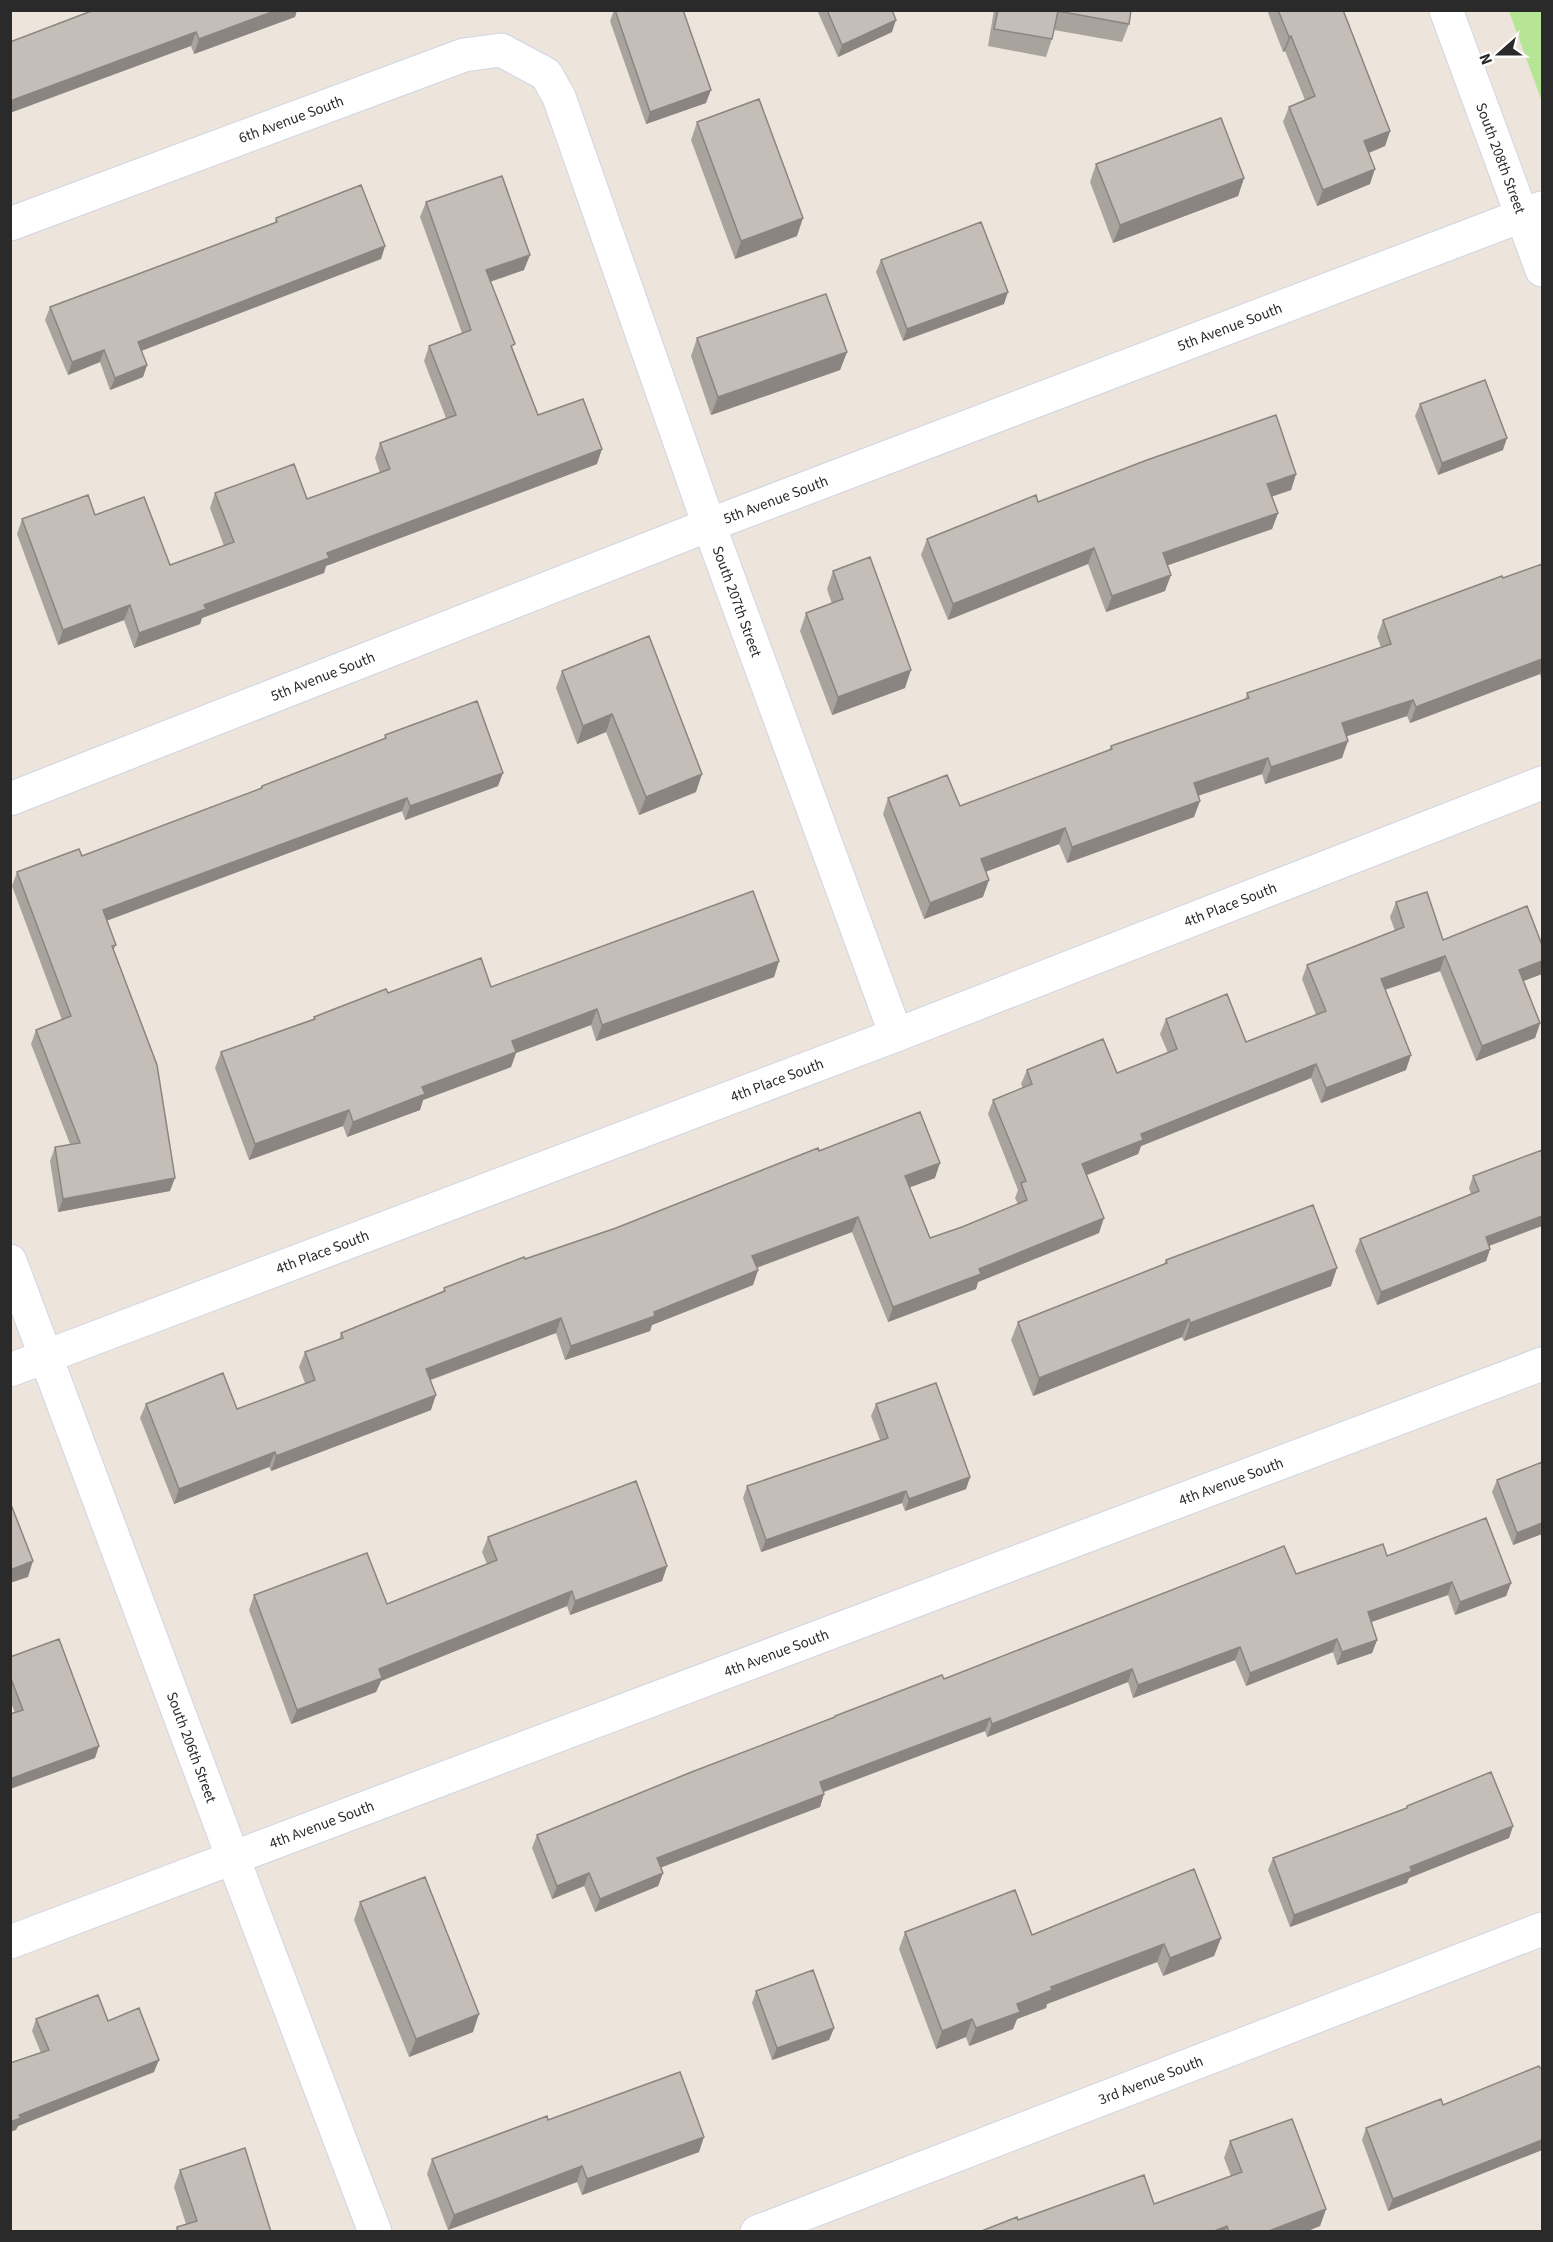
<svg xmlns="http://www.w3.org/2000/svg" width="1553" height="2242" font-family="'Source Sans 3',sans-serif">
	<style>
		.green { fill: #b6e695 }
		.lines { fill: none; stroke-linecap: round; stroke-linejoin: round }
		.minor-casing { stroke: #d0d5e3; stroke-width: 35 }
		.tertiary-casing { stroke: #d0d5e3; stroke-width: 35 }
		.minor { stroke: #fff; stroke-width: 33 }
		.tertiary { stroke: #fff; stroke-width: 33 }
		.wall { fill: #a9a39e }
		.shaded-wall { fill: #8a8581 }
		.building { fill: #c5beb8; stroke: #8a8581; stroke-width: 1.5 }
		.labels { text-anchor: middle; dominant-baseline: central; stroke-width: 5; stroke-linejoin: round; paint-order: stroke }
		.street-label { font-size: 15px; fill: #2a2a2a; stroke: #fff }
	</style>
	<rect width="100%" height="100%" fill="#ede4db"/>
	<path class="green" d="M1509 11H1542V102Z"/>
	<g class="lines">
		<g class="minor-casing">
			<g id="minor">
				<path id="s1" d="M10 224 464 55 501 50 546 74 559 97 709 525 896 1035"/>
				<path id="s2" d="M10 799 709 525 1542 208"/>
				<path id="s3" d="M10 1261 233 1858 375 2232"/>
				<path id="s4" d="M10 1370 896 1035 1542 783"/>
				<path id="s5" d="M10 1942 1542 1364"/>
				<path id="s6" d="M757 2232 1542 1929"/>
			</g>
		</g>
		<g class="tertiary-casing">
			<g id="tertiary">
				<path id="s7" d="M1446 10 1542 270"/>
			</g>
		</g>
		<use href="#minor" class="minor"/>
		<use href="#tertiary" class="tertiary"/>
	</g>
	<path class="wall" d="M94 10H297L295 17 194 54 191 46Z
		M614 10H683L706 103 646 124 610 21Z
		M817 10H892V32L838 57Z
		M994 10H1131L1129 24 1122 42 1054 30 1052 39 1046 57 988 46Z
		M1267 10H1343L1390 131 1385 146 1369 153 1370 184 1317 206 1283 122 1289 107 1305 100 1285 51 1283 52Z
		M697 122 797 236 735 259 691 140Z
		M1096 164 1244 178 1238 196 1113 243 1090 182Z
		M426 202 524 270 490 281 513 349 538 415 597 464 326 566 324 573 202 618 200 624 134 648 124 620 58 645 17 534 22 519 95 515 170 565 224 546 210 508 215 493 307 499 380 473 375 458 380 443 446 418 424 361 429 346 462 333 420 217Z
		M276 218 385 246 381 259 141 351 147 365 143 377 110 390 100 362 68 375 45 320 50 307 275 223Z
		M881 260 1004 304 903 341 876 272Z
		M697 338 847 352 840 370 711 415 691 356Z
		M1420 404 1503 450 1438 475 1415 416Z
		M1296 474 1291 490 1272 496 1278 513 1272 529 1168 565 1165 591 1106 612 1088 564 948 620 921 555 927 539 1038 502Z
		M1542 564V682L1540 674 1410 723 1407 716 1346 736 1342 758 1265 784 1262 774 1198 796 1194 817 1067 863 1059 844 985 872 983 897 924 919 883 814 888 798 960 806 1109 750 1111 746 1245 700 1247 693 1381 647 1377 637 1383 620Z
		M833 571 905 688 832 715 800 631 806 613 832 604 827 589Z
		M649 636 696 792 639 815 606 732 577 744 556 688 562 671Z
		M385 735 498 786 405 820 402 811 106 920 116 945 113 951 170 1191 58 1212 50 1161 55 1147 70 1144 31 1044 36 1030 62 1020 12 886 17 872 82 856 260 789 262 786 384 739Z
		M1396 902 1443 940 1542 945V974L1523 981 1540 1023 1535 1038 1476 1061 1440 971 1385 990 1406 1070 1321 1103 1311 1078 1141 1146 1138 1154 1087 1175 1099 1233 978 1282 976 1289 888 1322 852 1232 757 1268 758 1270 753 1285 652 1325 650 1331 565 1360 556 1333 431 1380V1410L271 1471 269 1467 174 1504 140 1418 146 1404 237 1409 305 1383 299 1367 305 1352 339 1340 341 1333 443 1291 444 1288 616 1228 819 1151 935 1178 910 1187 930 1238 962 1227 1018 1204 1015 1198 1018 1190 988 1114 993 1100 1023 1088 1021 1084 1027 1070 1117 1073 1168 1053 1160 1034 1166 1019 1246 1042 1316 1015 1302 979 1307 965 1395 931 1390 917Z
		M779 961 774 977 596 1041 591 1025 516 1053 511 1067 423 1100 420 1110 347 1137 343 1126 249 1160 215 1068 221 1052 313 1019 314 1017 388 993 491 987Z
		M1542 1150 1489 1246 1490 1249 1486 1261 1377 1305 1355 1251 1360 1239 1471 1194 1469 1188 1473 1176Z
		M1166 1260 1331 1286 1184 1341 1182 1337 1033 1396 1011 1340 1018 1322 1164 1264Z
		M876 1404 970 1477 966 1489 905 1511 902 1503 761 1552 743 1498 747 1486 880 1440 871 1416Z
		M1497 1480 1542 1534 1513 1545 1492 1492Z
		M488 1537 667 1566 662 1581 570 1615 567 1606 381 1681 376 1692 291 1724 249 1610 254 1595 387 1604 487 1564 482 1552Z
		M1387 1556 1511 1583 1506 1596 1455 1615 1448 1595 1371 1622 1377 1640 1372 1653 1337 1665 1333 1652 1246 1686 1235 1660 1133 1698 1128 1682 987 1737 985 1731 824 1792V1794L820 1807 660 1867 663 1873 658 1886 595 1912 584 1886 552 1899 532 1848 537 1835 834 1718 835 1716 944 1679 1296 1574Z
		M10 1657 95 1758 10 1789V1714L15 1713 10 1700Z
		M1407 1806 1513 1826 1509 1838 1409 1878 1407 1883 1290 1927 1268 1870 1273 1858 1406 1808Z
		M360 1902 473 2032 409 2057 354 1920Z
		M905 1932 1032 1935 1221 1938 1214 1956 1163 1976 1157 1962 1047 2004 1046 2008 1017 2019 1013 2029 969 2046 966 2037 936 2049 899 1949Z
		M756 1991 834 2028 829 2040 772 2060 752 2003Z
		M36 2019 108 2021 154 2072 18 2126 16 2130 41 2053 32 2031Z
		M1540 2068H1542V2150L1388 2211 1362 2140 1366 2128 1443 2105Z
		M548 2120 699 2152 582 2195 577 2182 448 2230 427 2174 432 2159Z
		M1230 2141 1326 2209 1320 2226 1305 2232H979L1018 2220 1154 2204 1231 2176 1224 2158Z
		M180 2170 271 2232H175L177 2227 186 2224 174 2187Z"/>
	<path class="shaded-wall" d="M277 10H297L295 17 194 54 199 39Z
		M896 20 892 32 838 57 842 45Z
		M196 32 191 46 10 113V101Z
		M1291 36 1285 51 1283 52 1289 37Z
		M711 90 706 103 646 124 650 112Z
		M1390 131 1385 146 1358 157 1364 141Z
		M1375 169 1370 184 1317 206 1323 190Z
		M1244 178 1238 196 1113 243 1120 225Z
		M803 218 797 236 735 259 741 241Z
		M385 246 381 259 133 354 138 342Z
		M530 255 524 270 481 285 486 270Z
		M1008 292 1004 304 903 341 907 329Z
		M104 350 100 362 68 375 72 362Z
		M847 352 840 370 711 415 718 397Z
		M147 365 143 377 110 390 115 378Z
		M1507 438 1503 450 1438 475 1442 463Z
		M602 449 597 464 326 566 324 573 202 618 200 624 134 648 139 633 204 605 327 553Z
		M1296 474 1291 490 1262 500 1267 484Z
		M1278 513 1272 529 1157 569 1163 553Z
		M1094 548 1088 564 948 620 953 604Z
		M1171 575 1165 591 1106 612 1112 596Z
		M130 605 124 620 58 645 63 630Z
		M1542 659V666L1540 674 1410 723 1416 707Z
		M911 670 905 688 832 715 838 697Z
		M1413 700 1407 716 1336 740 1342 723Z
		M612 714 606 732 577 744 583 726Z
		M1348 741 1342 758 1265 784 1271 767Z
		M1268 758 1262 774 1188 799 1194 783Z
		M503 773 498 786 405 820 410 806Z
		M702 774 696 792 639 815 646 797Z
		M407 798 402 811 98 924 103 910Z
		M1200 801 1194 817 1067 863 1072 847Z
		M1065 828 1059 844 975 876 981 859Z
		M989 880 983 897 924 919 930 903Z
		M1445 956 1440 971 1375 993 1381 979Z
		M779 961 774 977 596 1041 602 1025Z
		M1542 961V974L1513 985 1519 970Z
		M597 1009 591 1025 516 1053 511 1067 423 1100 420 1110 347 1137 353 1122 512 1041Z
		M1540 1023 1535 1038 1476 1061 1482 1046Z
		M1411 1055 1406 1070 1321 1103 1326 1088Z
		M1316 1064 1311 1078 1141 1146 1138 1154 1077 1179 1082 1164 1141 1134Z
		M349 1110 343 1126 249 1160 255 1144Z
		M940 1163 935 1178 900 1191 905 1176Z
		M175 1178 170 1191 58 1212 63 1199Z
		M1542 1216V1226L1481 1249 1486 1237Z
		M858 1217 852 1232 747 1271 752 1256Z
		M1104 1218 1099 1233 978 1282 976 1289 888 1322 893 1307 979 1269Z
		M1490 1249 1486 1261 1377 1305 1381 1292Z
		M1337 1268 1331 1286 1184 1341 1190 1323Z
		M758 1270 753 1285 652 1325 650 1331 565 1360 571 1346Z
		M561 1318 556 1333 421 1383 426 1369Z
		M1189 1319 1182 1337 1033 1396 1039 1378Z
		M436 1395 431 1410 271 1471 276 1456Z
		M275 1452 269 1467 174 1504 179 1489Z
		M970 1477 966 1489 905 1511 909 1499Z
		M906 1491 902 1503 761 1552 766 1540Z
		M1542 1523V1534L1513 1545 1517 1533Z
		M33 1561 28 1577 10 1583V1570Z
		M667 1566 662 1581 570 1615 575 1601Z
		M1452 1582 1448 1595 1363 1625 1368 1612Z
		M1511 1583 1506 1596 1455 1615 1460 1602Z
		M572 1591 567 1606 381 1681 376 1692 291 1724 297 1710 379 1669Z
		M1337 1639 1333 1652 1246 1686 1250 1673Z
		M1377 1640 1372 1653 1337 1665 1342 1652Z
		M1240 1647 1235 1660 1133 1698 1138 1685Z
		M1132 1669 1128 1682 987 1737 992 1724Z
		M990 1718 985 1731 815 1795 820 1782Z
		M99 1746 95 1758 10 1789V1779Z
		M824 1794 820 1807 652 1871 657 1858Z
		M1513 1826 1509 1838 1409 1878 1407 1883 1290 1927 1294 1915Z
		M589 1873 584 1886 552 1899 557 1886Z
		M663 1873 658 1886 595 1912 600 1899Z
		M1221 1938 1214 1956 1163 1976 1170 1958Z
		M1164 1944 1157 1962 1047 2004 1046 2008 1017 2019 1013 2029 969 2046 976 2028 1017 2004 1051 1987Z
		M479 2014 473 2032 409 2057 416 2039Z
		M972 2019 966 2037 936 2049 942 2031Z
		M834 2028 829 2040 772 2060 777 2048Z
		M159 2060 154 2072 18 2126 16 2130 10 2132V2122L19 2115Z
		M704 2137 699 2152 582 2195 587 2179Z
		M1542 2140V2150L1388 2211 1393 2199Z
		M582 2166 577 2182 448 2230 454 2215Z
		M1326 2209 1320 2226 1305 2232H1266Z
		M1227 2226 1225 2232H1212Z"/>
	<path class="building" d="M94 10H277L199 39 196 32 10 101V42Z
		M615 10H683L711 90 650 112Z
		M827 10H892L896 20 842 45Z
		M998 10H1131L1129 24 1058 11 1052 39 994 29Z
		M1278 10H1343L1390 131 1364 141 1375 169 1323 190 1289 107 1315 96 1291 36 1289 37Z
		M759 99 803 218 741 241 697 122Z
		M1221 118 1244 178 1120 225 1096 164Z
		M502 176 530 255 486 270 515 344 511 346 538 415 583 399 602 449 327 553 329 558 204 605 206 609 139 633 130 605 63 630 22 519 88 495 95 515 144 497 170 565 234 542 215 493 294 464 307 499 390 469 380 443 456 415 429 346 471 330 426 202Z
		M361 185 385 246 138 342 147 365 115 378 104 350 72 362 50 307 277 222 276 218Z
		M981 222 1008 292 907 329 881 260Z
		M826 294 847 352 718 397 697 338Z
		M1485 380 1507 438 1442 463 1420 404Z
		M1276 415 1296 474 1267 484 1278 513 1163 553 1171 575 1112 596 1094 548 953 604 927 539 1036 495 1038 502 1147 460Z
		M870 557 911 670 838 697 806 613 843 599 833 571Z
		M1542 564V659L1416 707 1413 700 1342 723 1348 741 1271 767 1268 758 1194 783 1200 801 1072 847 1065 828 981 859 989 880 930 903 888 798 947 775 960 806 1112 749 1111 746 1249 698 1247 693 1391 644 1383 620 1502 576 1503 578Z
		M649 636 702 774 646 797 612 714 583 726 562 671Z
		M477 701 503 773 410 806 407 798 103 910 116 945 112 946 157 1065 175 1178 63 1199 55 1147 80 1143 36 1030 71 1016 17 872 79 849 82 856 262 788V786L386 738 385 735Z
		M753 891 779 961 602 1025 597 1009 512 1041 516 1052 422 1087 425 1094 353 1122 349 1110 255 1144 221 1052 315 1019 314 1017 386 989 388 993 481 958 491 987Z
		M1427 892 1443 940 1527 906 1542 945V961L1519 970 1540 1023 1482 1046 1445 956 1381 979 1411 1055 1326 1088 1316 1064 1141 1134 1143 1140 1082 1164 1104 1218 979 1269 981 1274 893 1307 858 1217 752 1256 758 1270 654 1312 655 1316 571 1346 561 1318 426 1369 436 1395 276 1456 275 1452 179 1489 146 1404 223 1373 237 1409 315 1380 305 1352 343 1338 341 1333 445 1291 444 1288 524 1257 525 1259 616 1228 818 1148 819 1151 920 1112 940 1163 905 1176 930 1238 962 1227 1027 1200 1021 1183 1026 1181 993 1100 1032 1084 1027 1070 1103 1039 1117 1073 1177 1049 1166 1019 1227 994 1246 1042 1326 1011 1307 965 1404 927 1396 902Z
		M1542 1150V1216L1486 1237 1490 1249 1381 1292 1360 1239 1479 1191 1473 1176Z
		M1313 1205 1337 1268 1190 1323 1189 1319 1039 1378 1018 1322 1167 1263 1166 1260Z
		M936 1383 970 1477 909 1499 906 1491 766 1540 747 1486 888 1438 876 1404Z
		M1542 1462V1523L1517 1533 1497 1480Z
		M636 1481 667 1566 575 1601 572 1591 379 1669 382 1678 297 1710 254 1595 367 1553 387 1604 497 1560 488 1537Z
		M10 1502 33 1561 10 1570Z
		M1486 1518 1511 1583 1460 1602 1452 1582 1368 1612 1377 1640 1342 1652 1337 1639 1250 1673 1240 1647 1138 1685 1132 1669 992 1724 990 1718 820 1782 824 1794 657 1858 663 1873 600 1899 589 1873 557 1886 537 1835 689 1773 835 1717V1716L942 1675 944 1679 1284 1546 1296 1574 1383 1544 1387 1556Z
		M59 1639 99 1746 10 1779V1714L23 1710 10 1676V1657Z
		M1491 1772 1513 1826 1410 1867 1412 1871 1294 1915 1273 1858 1407 1808V1806Z
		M1194 1869 1221 1938 1170 1958 1164 1944 1051 1987 1052 1990 1017 2004 1020 2012 976 2028 972 2019 942 2031 905 1932 1015 1890 1032 1935Z
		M425 1877 479 2014 416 2039 360 1902Z
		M813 1970 834 2028 777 2048 756 1991Z
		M98 1995 108 2021 139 2008 159 2060 19 2115 21 2118 10 2122V2063L49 2050 36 2019Z
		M1539 2066 1540 2068H1542V2140L1393 2199 1366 2128 1441 2099 1443 2105Z
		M680 2072 704 2137 587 2179 582 2166 454 2215 432 2159 547 2116 548 2120Z
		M1292 2119 1326 2209 1266 2232H1229L1227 2226 1212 2232H979L1017 2217 1018 2220 1144 2175 1154 2204 1242 2172 1230 2141Z
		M245 2148 271 2232H178L177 2227 197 2221 180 2170Z"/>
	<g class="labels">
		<g class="street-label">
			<text stroke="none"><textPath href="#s1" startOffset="300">6th Avenue South</textPath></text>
			<text stroke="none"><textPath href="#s7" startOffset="158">South 208th Street</textPath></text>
			<text stroke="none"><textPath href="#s2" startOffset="1308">5th Avenue South</textPath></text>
			<text stroke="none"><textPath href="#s2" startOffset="822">5th Avenue South</textPath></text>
			<text stroke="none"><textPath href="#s1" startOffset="1134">South 207th Street</textPath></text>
			<text stroke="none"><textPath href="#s2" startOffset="336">5th Avenue South</textPath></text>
			<text stroke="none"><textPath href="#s4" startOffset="1306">4th Place South</textPath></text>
			<text stroke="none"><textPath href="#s4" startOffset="820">4th Place South</textPath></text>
			<text stroke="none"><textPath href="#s4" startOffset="334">4th Place South</textPath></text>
			<text stroke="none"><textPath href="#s5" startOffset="1305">4th Avenue South</textPath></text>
			<text stroke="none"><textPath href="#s5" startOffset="819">4th Avenue South</textPath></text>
			<text stroke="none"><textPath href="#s3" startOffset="519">South 206th Street</textPath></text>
			<text stroke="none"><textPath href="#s5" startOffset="333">4th Avenue South</textPath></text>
			<text stroke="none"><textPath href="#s6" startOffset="422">3rd Avenue South</textPath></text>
		</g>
	</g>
	<rect width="1553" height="2242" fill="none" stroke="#2a2a2a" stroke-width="24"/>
	<g transform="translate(1499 54) rotate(249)" stroke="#ffffff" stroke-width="4.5" paint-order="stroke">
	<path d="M0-4.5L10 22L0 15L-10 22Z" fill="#2a2a2a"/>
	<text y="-9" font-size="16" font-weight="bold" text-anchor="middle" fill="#2a2a2a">N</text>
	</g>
</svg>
